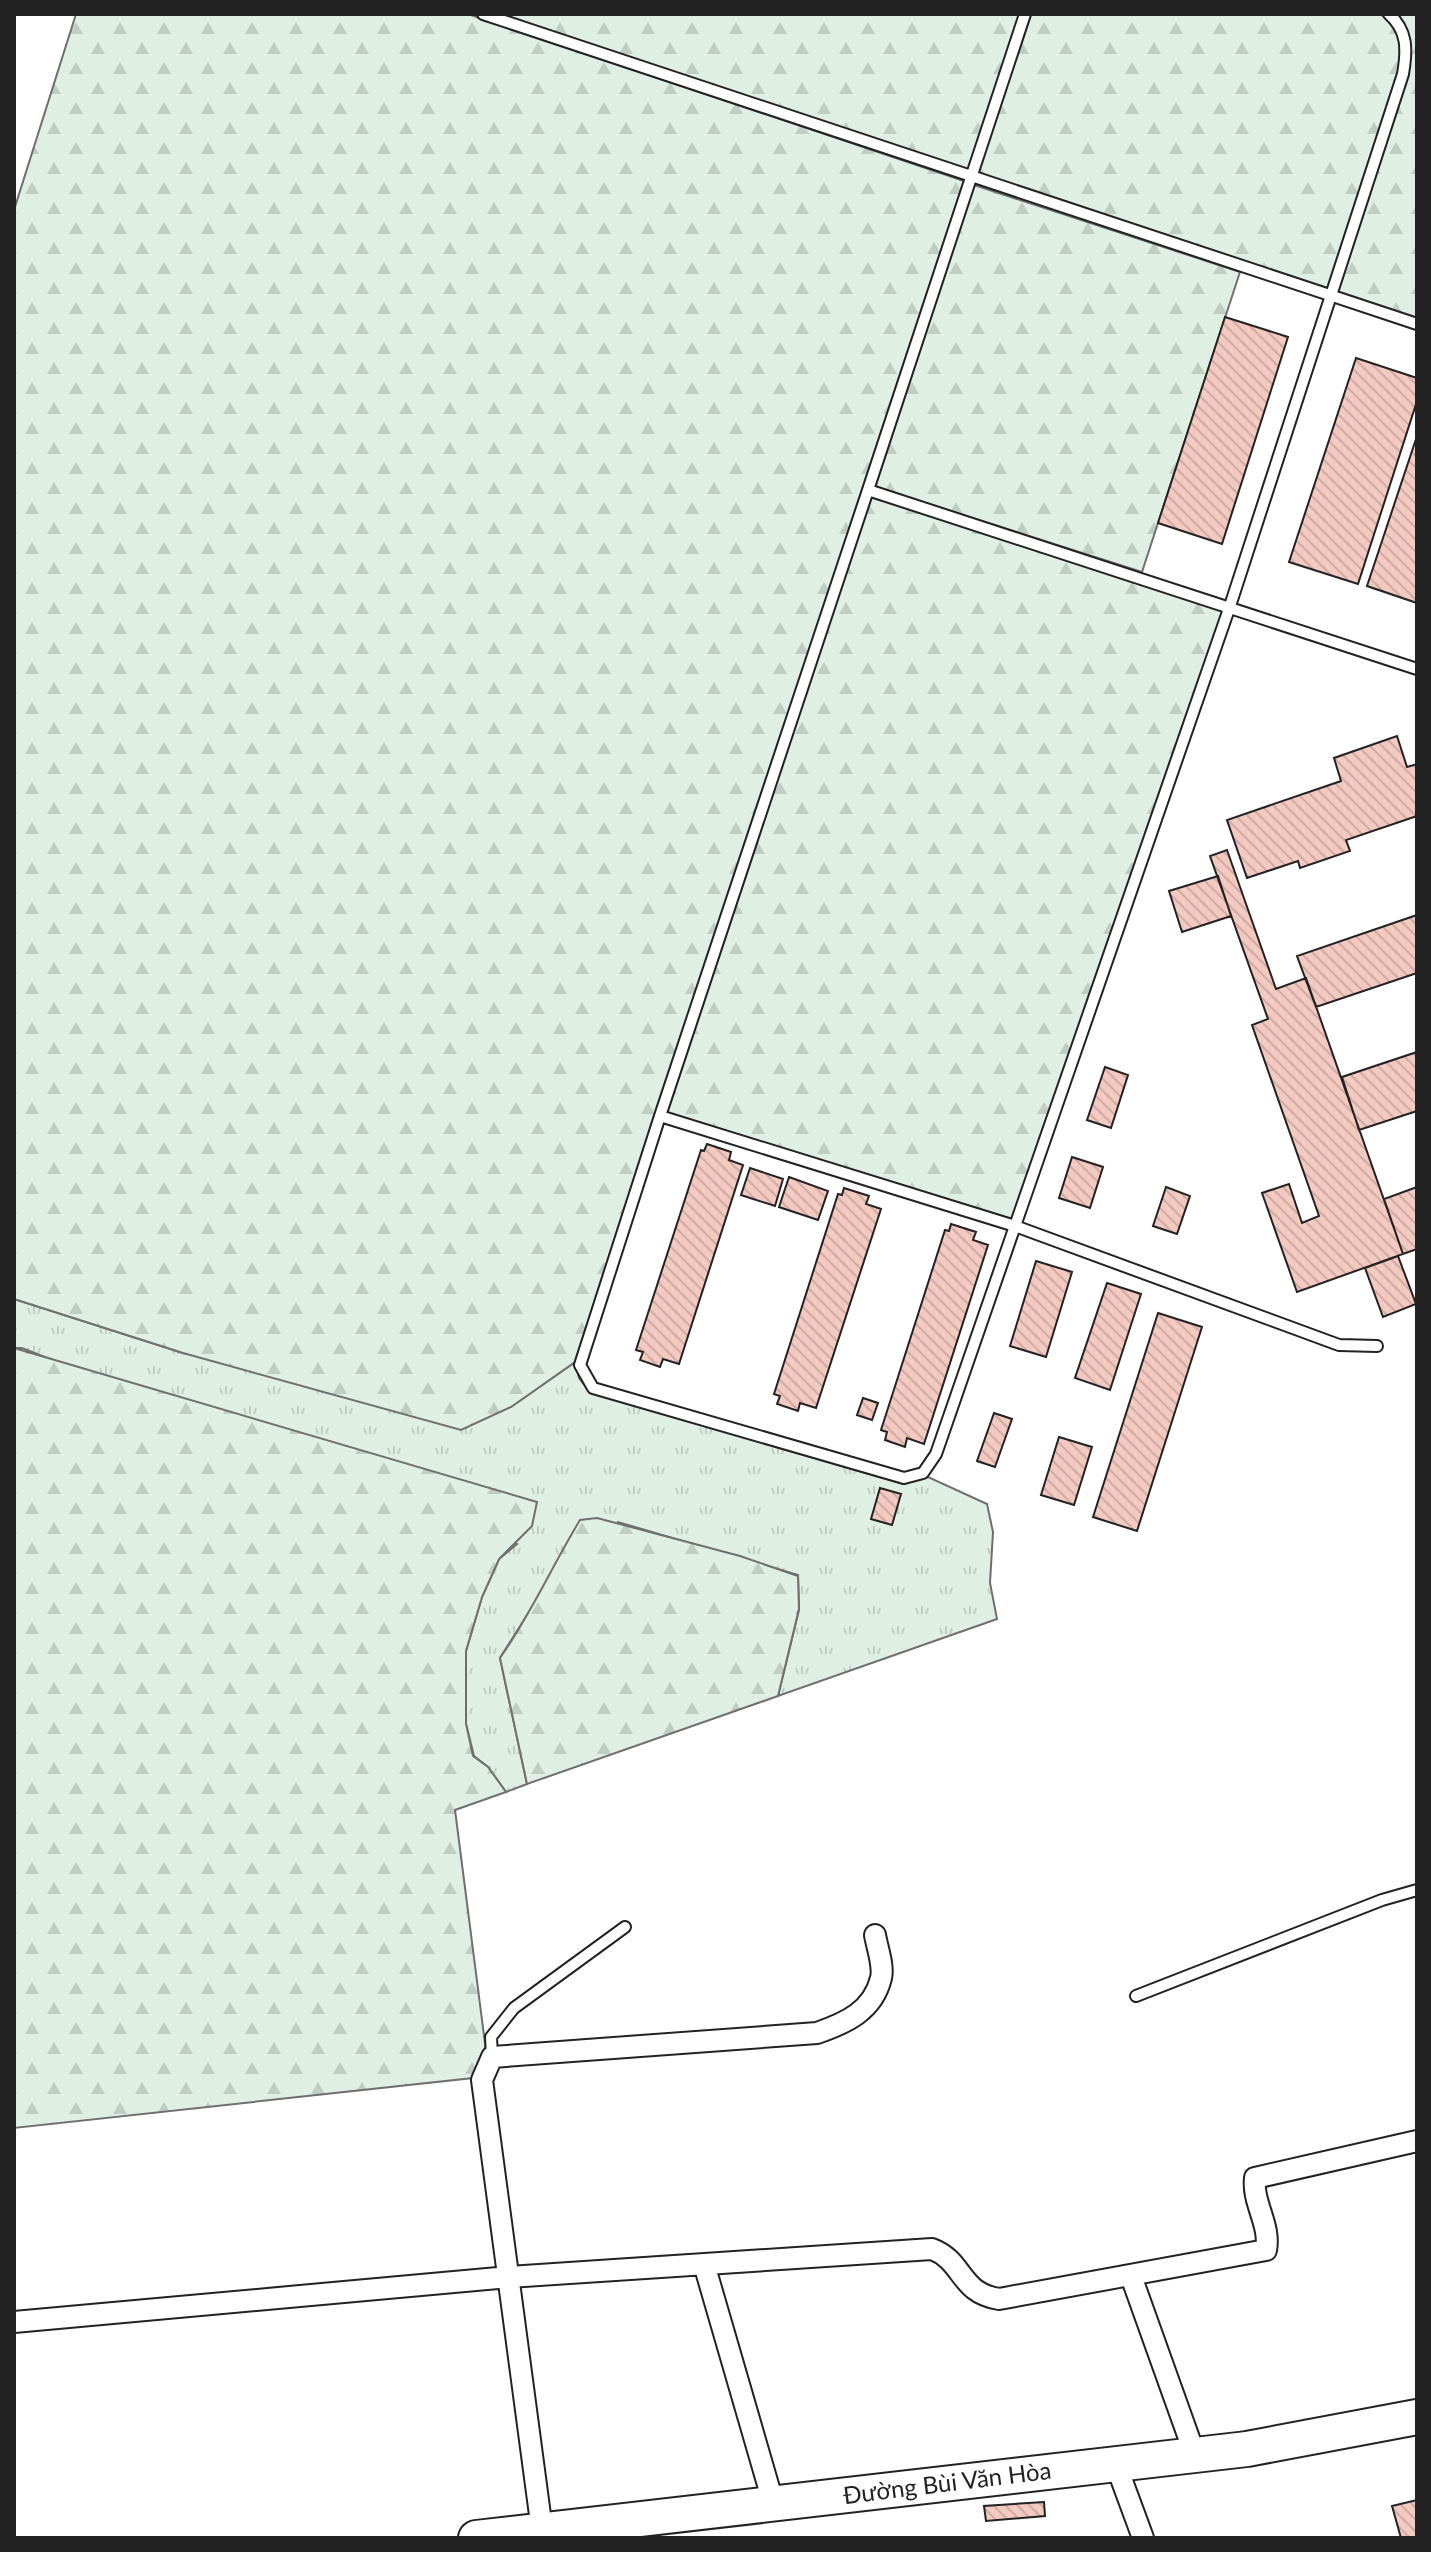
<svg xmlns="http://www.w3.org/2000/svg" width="1431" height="2552" font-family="Lato,sans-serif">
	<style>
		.grass { fill: url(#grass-tufts); stroke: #6f6f6f; stroke-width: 2 }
		.forest { fill: url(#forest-firs); stroke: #6f6f6f; stroke-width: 2 }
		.building { fill: url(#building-back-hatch); stroke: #222; stroke-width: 2 }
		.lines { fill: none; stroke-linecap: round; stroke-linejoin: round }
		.service-casing { stroke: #222; stroke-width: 14 }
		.minor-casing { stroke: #222; stroke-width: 24 }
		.primary-casing { stroke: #222; stroke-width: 38 }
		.service { stroke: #fff; stroke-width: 10 }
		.minor { stroke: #fff; stroke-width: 20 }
		.primary { stroke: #fff; stroke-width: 34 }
		.labels { text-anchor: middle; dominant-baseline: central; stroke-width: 6; stroke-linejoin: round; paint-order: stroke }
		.street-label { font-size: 24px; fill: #222; stroke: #fff }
	</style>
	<defs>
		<pattern id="grass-tufts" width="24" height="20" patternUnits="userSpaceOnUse" patternTransform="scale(2)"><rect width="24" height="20" fill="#e0efe3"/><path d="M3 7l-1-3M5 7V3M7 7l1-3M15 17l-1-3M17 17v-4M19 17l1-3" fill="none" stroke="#c0cdc2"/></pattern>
		<pattern id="forest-firs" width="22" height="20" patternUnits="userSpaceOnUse" patternTransform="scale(2)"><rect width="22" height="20" fill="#e0efe3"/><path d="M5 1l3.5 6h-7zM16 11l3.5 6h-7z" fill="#c0cdc2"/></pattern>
		<pattern id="building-back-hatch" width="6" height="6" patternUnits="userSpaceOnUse" patternTransform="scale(2)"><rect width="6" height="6" fill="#f3c9c0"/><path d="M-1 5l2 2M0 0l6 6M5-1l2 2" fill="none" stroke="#d0aca5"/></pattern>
	</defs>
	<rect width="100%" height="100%" fill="#fff"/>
	<path class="grass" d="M14 1299 183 1353 511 1407 575 1362 579 1378 590 1392 903 1484 926 1476 987 1504 993 1532 990 1583 997 1619 778 1696 799 1610 798 1575 618 1522 536 1601 500 1658 527 1784 506 1792 488 1767 474 1756 466 1724V1651L482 1597 499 1559 517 1544 22 1348H14Z"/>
	<path class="forest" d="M76 14H468L964 181 575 1362 511 1407 461 1430 183 1353 14 1299V210Z
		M502 14H1020L968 172Z
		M1031 14H1380C1401 28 1403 46 1399 69L1327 290 977 175Z
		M1397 14H1417V319L1337 294 1408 75C1412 50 1413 35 1397 14Z
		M974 185 1240 272 1142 572 875 487Z
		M871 497 1223 610 1012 1219 667 1113Z
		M14 1348 537 1502 532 1526 499 1559 482 1597 466 1651V1724L473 1756 488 1767 506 1792 455 1810 486 2051 478 2062 473 2078 14 2128Z
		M597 1518 740 1556 798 1576 799 1609 778 1696 527 1784 500 1658C531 1614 552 1566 580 1520Z"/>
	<path class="building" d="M1225 317 1288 337 1222 544 1158 523Z
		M1356 358 1417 378V401L1358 584 1289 562Z
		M1417 436V603L1367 586Z
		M1397 736 1407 767 1417 764V816L1346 840 1350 851 1300 868 1298 861 1247 878 1227 820 1341 781 1334 758Z
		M1227 850 1276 989 1306 978 1403 1254 1297 1292 1262 1193 1289 1184 1302 1223 1319 1216 1252 1025 1268 1019 1210 856Z
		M1218 876 1231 916 1182 932 1169 891Z
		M1417 915V973L1316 1007 1297 956Z
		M1417 1052V1111L1359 1130 1342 1077Z
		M1105 1067 1128 1075 1111 1128 1087 1120Z
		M707 1144 731 1152 729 1160 743 1165 679 1364 663 1359 660 1367 640 1360 643 1352 636 1350 701 1150 704 1151Z
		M1072 1157 1103 1167 1090 1208 1059 1198Z
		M750 1168 783 1179 775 1206 741 1195Z
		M789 1177 828 1191 818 1220 779 1207Z
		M1166 1187 1190 1196 1177 1234 1153 1226Z
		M1417 1187V1249L1403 1254 1384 1199Z
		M844 1188 869 1196 866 1204 881 1209 816 1408 800 1403 798 1411 777 1404 780 1396 774 1394 838 1194 842 1195Z
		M951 1224 976 1232 973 1240 988 1245 924 1444 907 1438 905 1447 885 1440 887 1432 881 1430 945 1230 949 1231Z
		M1398 1256 1416 1304 1383 1317 1365 1268Z
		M1036 1261 1072 1272 1046 1357 1010 1346Z
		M1107 1283 1141 1294 1110 1390 1075 1378Z
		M1158 1313 1202 1327 1137 1531 1093 1517Z
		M863 1398 878 1403 872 1420 857 1415Z
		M994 1413 1012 1419 995 1467 977 1461Z
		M1059 1437 1092 1447 1074 1505 1041 1495Z
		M880 1488 901 1494 892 1525 871 1519Z
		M1417 2500V2538H1401L1392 2506Z
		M1044 2502 1045 2516 986 2521 984 2506Z"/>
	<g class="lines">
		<g class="service-casing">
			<path id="service" d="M483 14 1417 324
				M1025 14 868 490 1417 669
				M868 490 660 1116 1015 1226 1230 606 1403 74C1407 50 1408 31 1389 14
				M660 1116 580 1365 593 1388 904 1478 923 1473 936 1454 1015 1226 1339 1345 1377 1346
				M1136 1996 1382 1900 1417 1890
				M492 2057 491 2037 514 2008 625 1927"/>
		</g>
		<g class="minor-casing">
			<path id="minor" d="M704 2264 773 2502
				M1131 2276 1195 2455
				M14 2322 509 2277 932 2249C964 2261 959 2293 999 2299L1266 2250C1271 2225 1252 2203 1255 2178L1417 2141
				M1115 2462 1143 2538
				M542 2530 482 2080 492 2057 817 2033C846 2023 873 2011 881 1978 884 1966 877 1947 875 1935"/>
		</g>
		<g class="primary-casing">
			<path id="primary" d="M476 2538 1247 2449 1417 2417"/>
		</g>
		<use href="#service" class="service"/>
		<use href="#minor" class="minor"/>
		<use href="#primary" class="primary"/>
	</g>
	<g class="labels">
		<g class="street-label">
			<text transform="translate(947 2482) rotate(-7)">Đường Bùi Văn Hòa</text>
		</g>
	</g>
	<rect width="1431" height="2552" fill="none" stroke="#222222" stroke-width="32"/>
</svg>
